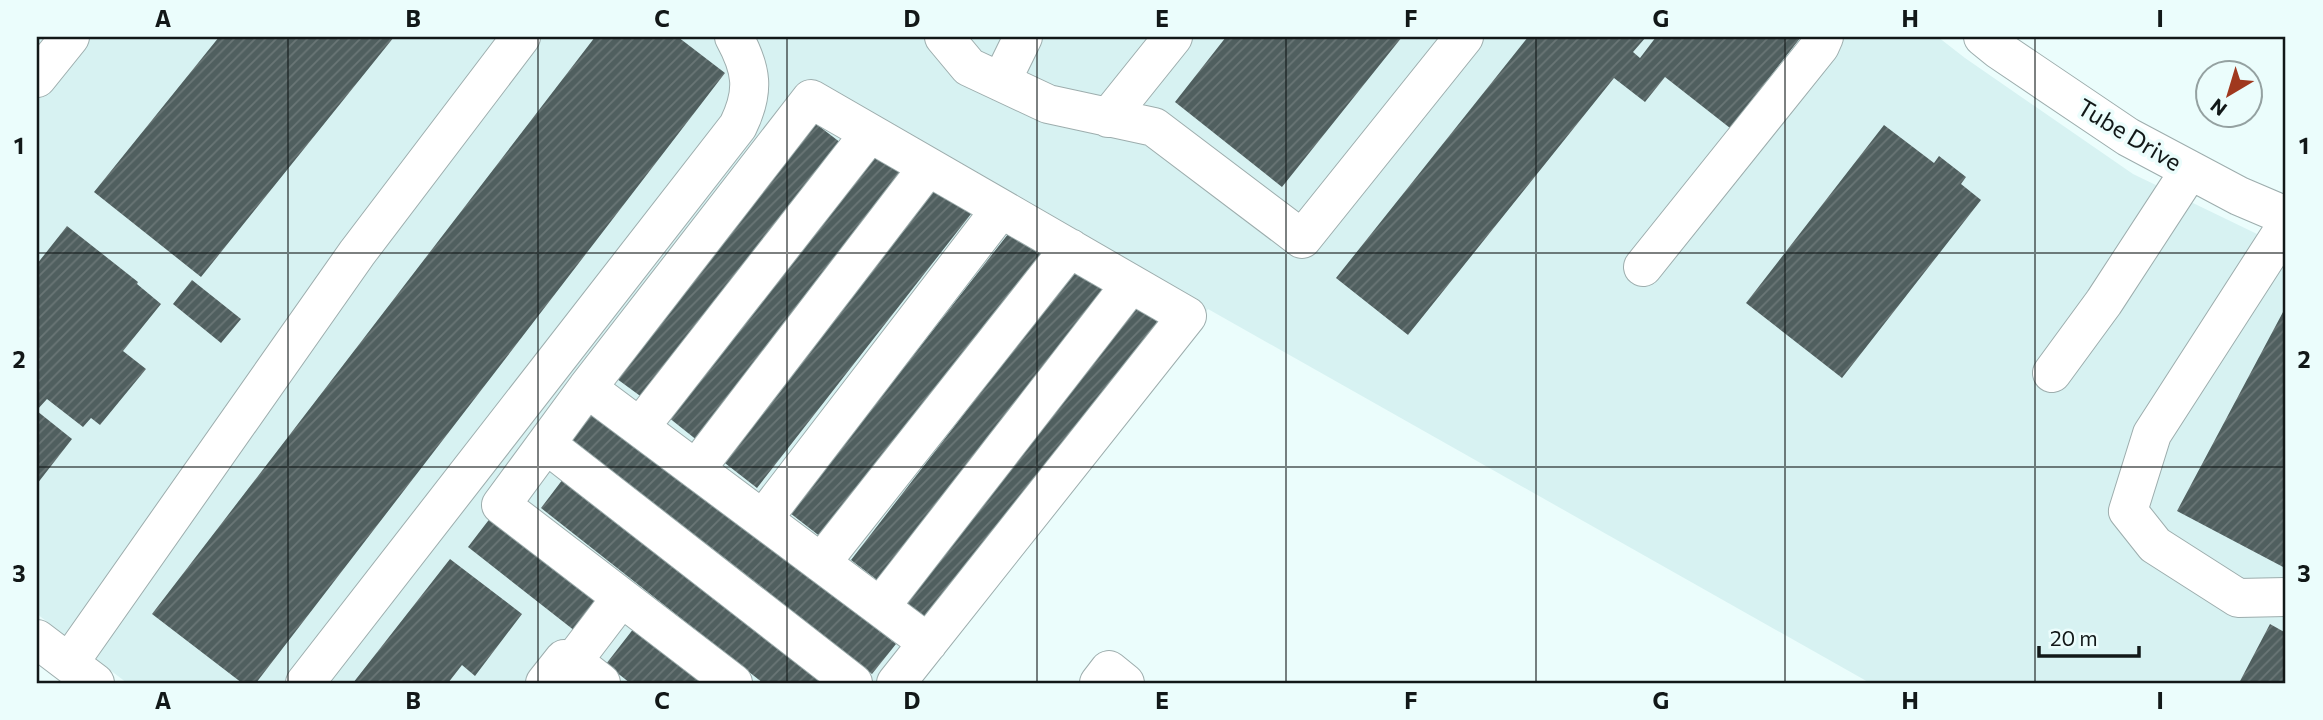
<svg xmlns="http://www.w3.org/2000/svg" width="2323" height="720" font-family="Commissioner,sans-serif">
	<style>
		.built { fill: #d7f2f2 }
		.building { fill: url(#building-hatch) }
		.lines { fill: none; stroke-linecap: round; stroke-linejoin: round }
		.minor-casing { stroke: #9dadad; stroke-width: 40 }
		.minor { stroke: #fff; stroke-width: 38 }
		.grid { fill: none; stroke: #121818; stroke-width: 2; stroke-opacity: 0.55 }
		.labels { text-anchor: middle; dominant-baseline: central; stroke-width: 7; stroke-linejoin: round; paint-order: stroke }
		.street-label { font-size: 24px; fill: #121818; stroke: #ebfdfc }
		.neatline { fill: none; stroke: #121818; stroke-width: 2.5 }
		.grid-label { font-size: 23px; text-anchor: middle; font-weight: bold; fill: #121818 }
	</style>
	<defs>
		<pattern id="building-hatch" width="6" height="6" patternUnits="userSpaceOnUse" patternTransform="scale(1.75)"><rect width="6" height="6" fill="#505f5f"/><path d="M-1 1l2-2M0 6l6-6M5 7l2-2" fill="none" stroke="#6a7676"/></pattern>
	</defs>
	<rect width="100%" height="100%" fill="#ebfdfc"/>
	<path class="built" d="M37 37H1938L1965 58 2133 174 2286 248V683H1870L1208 309 912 683H127L37 614Z"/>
	<path class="building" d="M219 37H394L201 277 94 192Z
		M595 37H678L725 73 256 683H242L152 614Z
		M1226 37H1402L1282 187 1175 102Z
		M1528 37H1646L1633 52 1640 58 1656 37H1801L1730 128 1665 77 1645 102 1614 78 1408 335 1336 278Z
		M811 120 841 143 643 398 613 376Z
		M1884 125 1934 163 1939 156 1966 177 1961 184 1981 200 1842 378 1746 303Z
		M875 151 905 174 698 441 668 417Z
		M935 186 971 214 757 488 721 460Z
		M67 226 138 282 137 284 161 304 123 351 146 369 100 425 91 418 83 427 47 399 37 410V264Z
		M1012 229 1048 256 826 541 790 513Z
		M1076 269 1106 292 881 583 851 560Z
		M192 280 241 319 221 343 173 304Z
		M1135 304 1164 327 934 625 904 602Z
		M2283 312 2286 313 2285 568 2177 511Z
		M585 401 896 644 872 674 560 433Z
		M37 411 72 439 37 484Z
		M563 479 824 683H763L541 508Z
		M491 517 598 601 575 631 468 547Z
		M450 559 522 614 475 676 462 665 448 683H353Z
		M2270 624 2286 633V683H2239Z
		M634 628 705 683H630L606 664Z"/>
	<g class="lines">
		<g class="minor-casing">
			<path id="minor" d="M944 37 969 67 1048 104 1154 127 1302 239 1464 37
				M1983 37 1999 50 2128 137 2239 196 2286 216
				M37 78 70 37
				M1001 82 1023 37
				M1108 118 1173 37
				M2286 226 2152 434 2128 511 2155 545 2238 598 2286 597
				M1643 267 1820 46 1824 37
				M2052 373 2104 302 2190 170
				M587 388 501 505 733 683
				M640 427 870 133
				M546 444 853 683
				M696 469 928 167
				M763 519 1001 209
				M821 563 1070 248
				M880 607 1131 284
				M37 639 95 683
				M69 663 357 253 521 37
				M305 683 738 126C755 91 752 70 734 37
				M545 683 564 659 573 661
				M601 683 573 661 621 598
				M896 683 1187 316 811 99 587 388 928 643
				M1099 683 1109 670 1125 683"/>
		</g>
		<use href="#minor" class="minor"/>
	</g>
	<path class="grid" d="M288 37V683M538 37V683M787 37V683M1037 37V683M1286 37V683M1536 37V683M1785 37V683M2035 37V683M37 253H2286M37 467H2286"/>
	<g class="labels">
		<g class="street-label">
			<text transform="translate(2130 134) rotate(31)">Tube Drive</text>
		</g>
	</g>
	<rect width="2323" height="720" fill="none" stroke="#ebfdfc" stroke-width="77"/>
	<g transform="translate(2229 94) rotate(218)"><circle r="33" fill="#ebfdfc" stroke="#94a1a1" stroke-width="2"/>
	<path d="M0-5L12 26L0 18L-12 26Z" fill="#a0381e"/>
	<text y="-10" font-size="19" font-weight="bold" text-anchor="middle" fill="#121818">N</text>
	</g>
	<path d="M2039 646v10h100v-10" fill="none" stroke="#121818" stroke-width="3.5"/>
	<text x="2050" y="646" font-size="21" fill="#121818" stroke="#ebfdfc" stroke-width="5" paint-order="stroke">20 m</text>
	<rect x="38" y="38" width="2246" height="644" class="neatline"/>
	<g class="grid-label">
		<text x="163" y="27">A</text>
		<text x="413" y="27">B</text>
		<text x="662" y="27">C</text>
		<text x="912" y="27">D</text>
		<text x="1162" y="27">E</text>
		<text x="1411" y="27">F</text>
		<text x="1661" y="27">G</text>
		<text x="1910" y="27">H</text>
		<text x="2160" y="27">I</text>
		<text x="19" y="154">1</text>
		<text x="2304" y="154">1</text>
		<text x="19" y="368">2</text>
		<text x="2304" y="368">2</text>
		<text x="19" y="582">3</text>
		<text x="2304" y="582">3</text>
		<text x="163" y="709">A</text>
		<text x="413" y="709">B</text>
		<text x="662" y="709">C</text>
		<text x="912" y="709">D</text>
		<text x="1162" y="709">E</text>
		<text x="1411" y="709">F</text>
		<text x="1661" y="709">G</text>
		<text x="1910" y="709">H</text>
		<text x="2160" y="709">I</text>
	</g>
</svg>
